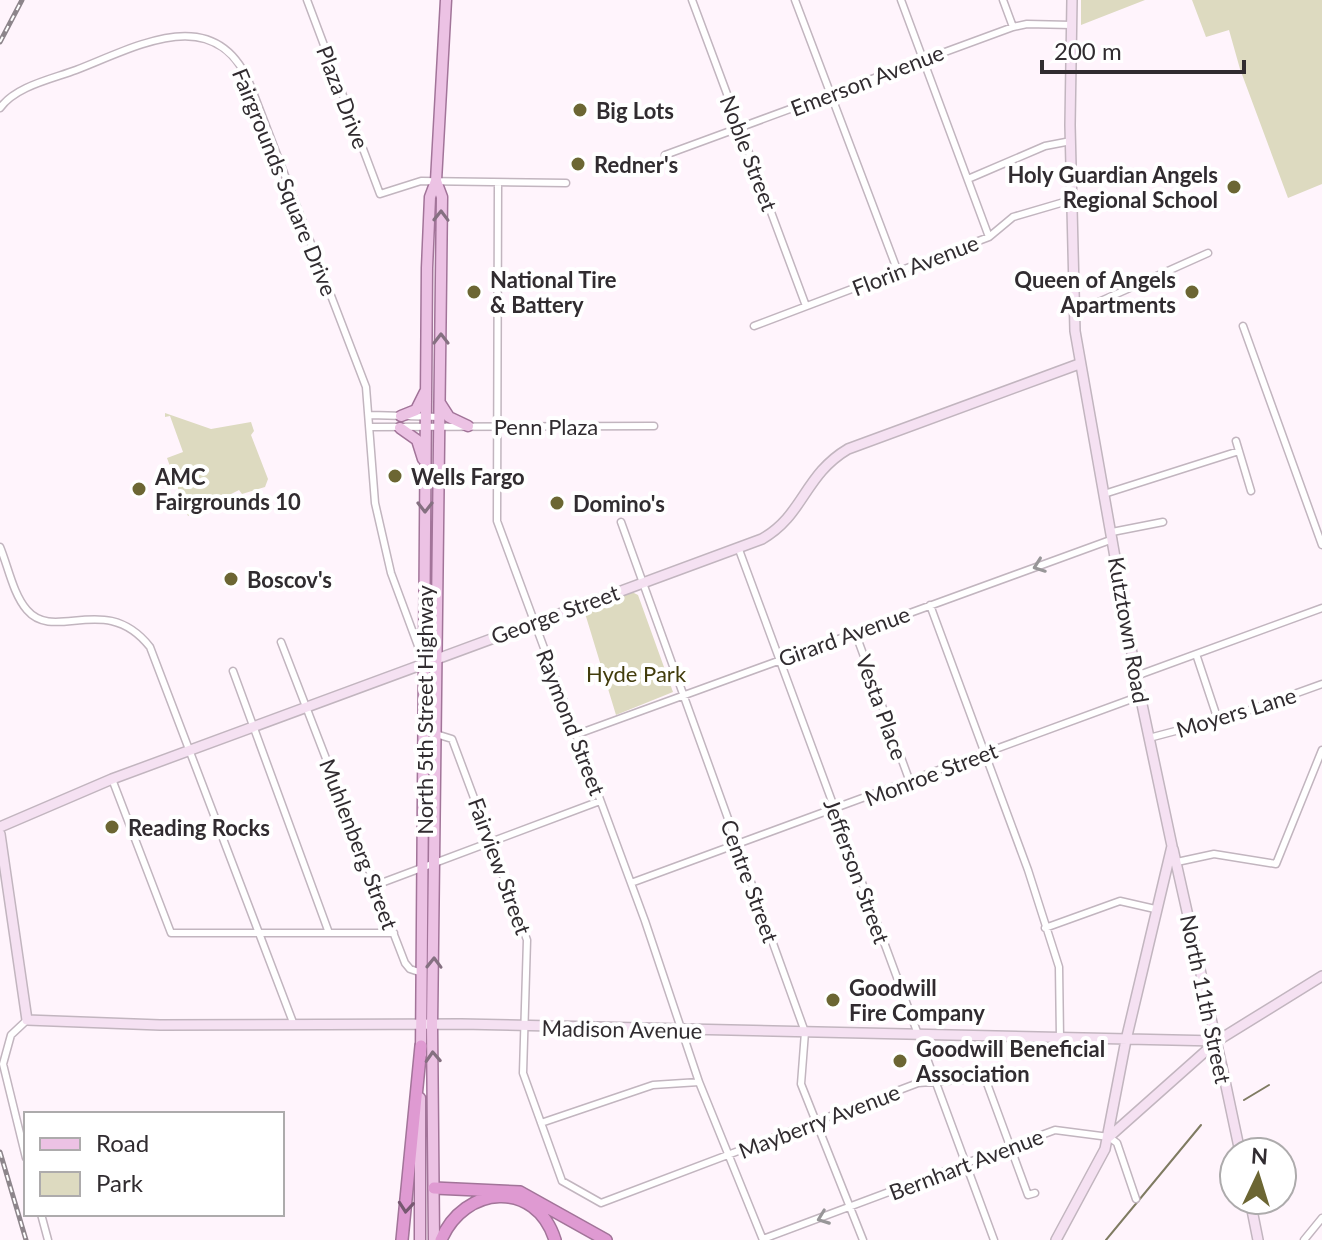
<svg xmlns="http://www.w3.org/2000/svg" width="1322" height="1240" font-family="Lato,sans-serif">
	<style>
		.green { fill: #dddac0 }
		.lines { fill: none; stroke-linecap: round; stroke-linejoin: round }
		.stream { stroke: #7f7b62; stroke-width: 2 }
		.street-casing { stroke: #c2b5bf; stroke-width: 9 }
		.secondary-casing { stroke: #c2b5bf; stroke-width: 12 }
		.primary-casing { stroke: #a27499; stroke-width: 13 }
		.highway-casing { stroke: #a27499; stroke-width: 14 }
		.street { stroke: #fff; stroke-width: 6 }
		.secondary { stroke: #f5e1f2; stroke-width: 9 }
		.primary { stroke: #ecc2e4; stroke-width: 10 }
		.highway { stroke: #df9ad2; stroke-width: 11 }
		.rail-casing { stroke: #8d858b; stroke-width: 5 }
		.rail { stroke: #fff; stroke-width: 2; stroke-dasharray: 6; stroke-linecap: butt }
		.secondary-bridge-casing { stroke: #c2b5bf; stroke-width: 12; stroke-linecap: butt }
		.secondary-bridge { stroke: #f5e1f2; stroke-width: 9 }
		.oneway { stroke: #857081 }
		.oneway2 { stroke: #989698 }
		.oneway3 { stroke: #775871 }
		.poi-dot { fill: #6c6633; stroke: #fff; stroke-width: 3 }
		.labels { text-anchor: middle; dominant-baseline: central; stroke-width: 8; stroke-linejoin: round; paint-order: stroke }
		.street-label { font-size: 22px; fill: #312c30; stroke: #fff }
		.poi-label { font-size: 22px; font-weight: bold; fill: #312c30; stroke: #fff; text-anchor: start }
		.park-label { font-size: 22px; fill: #423c0c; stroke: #fff }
	</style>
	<rect width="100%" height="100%" fill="#fff4fc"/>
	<path class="green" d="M1081 0H1145L1081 25Z
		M1192 0H1322V184L1288 198 1240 69 1229 30 1206 37Z
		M165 413 211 429 251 422 254 431 251 435 268 479 265 487 242 494 239 490 188 516 167 458 183 452 170 416 165 417Z
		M632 592 638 595 673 692 616 715 584 610Z"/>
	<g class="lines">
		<path class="stream" d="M1244 1100 1269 1085
			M1106 1240 1201 1125"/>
		<g class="street-casing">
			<path id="street" d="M307 0 380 194 421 181 566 183
				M692 0 806 306
				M795 0 898 272
				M901 0 989 237
				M1003 0 1013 27
				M0 108C16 86 52 79 76 70 138 46 217 0 251 87L366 387 375 503 391 573 421 654
				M665 155 1013 27 1027 24 1072 25
				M968 179 1045 146 1071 141
				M498 183 497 521 645 921 699 1082 763 1240
				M1074 313 1208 253
				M754 326 989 237 1013 217 1071 200
				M1243 326 1322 545
				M370 415 440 417
				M370 427 654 426
				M1236 441 1251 491
				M1104 494 1239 451
				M621 522 805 1032 801 1084 863 1240
				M1112 532 1163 522
				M0 547C8 566 13 594 27 610 55 643 106 591 150 647L294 1025
				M738 547 994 1240
				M930 605 1028 870 1059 967 1060 1038
				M855 632 910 782
				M281 642 405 963 410 969 422 973
				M1196 654 1218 720
				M233 671 329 933
				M1136 676 1322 608
				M436 734 452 739 527 940 523 1073 562 1181 601 1203 918 1083 985 1078 1028 1195 1035 1193
				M575 735 1113 539
				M1149 738 1236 715 1322 684
				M112 779 171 933H394
				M1177 862 1214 854 1276 864 1322 750
				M631 883 1140 696
				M376 885 600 801
				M1045 928 1120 901 1155 909
				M541 1123 653 1085 699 1082
				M26 1158 3 1064 11 1035 27 1020
				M41 1214 48 1240
				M763 1239 1055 1130 1109 1137 1117 1143 1136 1199
				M1304 1240 1322 1218"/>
		</g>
		<g class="secondary-casing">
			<path id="secondary" d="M0 827 112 779 762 539C804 515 804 475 848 449L1079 364
				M0 834 27 1020 160 1025 461 1024 1217 1041
				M1173 849 1210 1014
				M1222 1067 1240 1152
				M1109 1137 1217 1041 1322 976
				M1250 1200 1258 1240
				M1056 1240 1105 1149 1126 1040 1172 846 1136 676 1075 331 1070 125 1072 0"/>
		</g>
		<g class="primary-casing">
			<path id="primary" d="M440 403 449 417 468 426
				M401 416 416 410 425 392
				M400 428 417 440 423 459
				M421 1054 427 268 430 197 436 181 446 0
				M420 1240V1098
				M434 1240 432 1026 442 197 436 181"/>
		</g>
		<g class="highway-casing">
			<path id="highway" d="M434 1188 520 1192 606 1240
				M402 1240 421 1046
				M441 1240C464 1185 536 1179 555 1240"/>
		</g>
		<use href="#street" class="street"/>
		<use href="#secondary" class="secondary"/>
		<use href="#primary" class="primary"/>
		<use href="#highway" class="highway"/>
		<g class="rail-casing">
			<path id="rail" d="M0 42 22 0
				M0 1152 26 1240"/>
		</g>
		<use href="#rail" class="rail"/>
		<g class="secondary-bridge-casing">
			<path id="secondary-bridge" d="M1210 1014 1222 1067"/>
		</g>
		<use href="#secondary-bridge" class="secondary-bridge"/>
	</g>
	<defs><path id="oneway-chevron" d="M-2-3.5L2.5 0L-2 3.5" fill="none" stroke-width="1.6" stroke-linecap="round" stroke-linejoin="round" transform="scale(2)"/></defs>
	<g class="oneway">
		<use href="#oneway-chevron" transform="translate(441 216) rotate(-89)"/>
		<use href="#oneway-chevron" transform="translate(441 339) rotate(-90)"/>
		<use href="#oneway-chevron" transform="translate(425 507) rotate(90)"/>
		<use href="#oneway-chevron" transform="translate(434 963) rotate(-89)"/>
		<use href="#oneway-chevron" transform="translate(433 1057) rotate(-93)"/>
	</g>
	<g class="oneway2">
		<use href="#oneway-chevron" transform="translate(1039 566) rotate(160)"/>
		<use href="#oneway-chevron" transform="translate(823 1218) rotate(159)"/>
	</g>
	<use class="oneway3" href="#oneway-chevron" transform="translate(406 1207) rotate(95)"/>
	<g class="poi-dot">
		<circle cx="580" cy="110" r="8"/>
		<circle cx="578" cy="164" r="8"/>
		<circle cx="1234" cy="187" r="8"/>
		<circle cx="474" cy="292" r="8"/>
		<circle cx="1192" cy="292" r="8"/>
		<circle cx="395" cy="476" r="8"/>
		<circle cx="139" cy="489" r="8"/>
		<circle cx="557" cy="503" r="8"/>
		<circle cx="231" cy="579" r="8"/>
		<circle cx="112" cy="827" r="8"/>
		<circle cx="833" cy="1000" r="8"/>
		<circle cx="900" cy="1061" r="8"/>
	</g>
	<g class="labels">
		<g class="street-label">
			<text transform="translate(867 80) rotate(-21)">Emerson Avenue</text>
			<text transform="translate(343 97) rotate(69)">Plaza Drive</text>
			<text transform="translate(749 153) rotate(69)">Noble Street</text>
			<text transform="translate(285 182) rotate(68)">Fairgrounds Square Drive</text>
			<text transform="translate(915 265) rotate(-21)">Florin Avenue</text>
			<text x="546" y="426">Penn Plaza</text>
			<text transform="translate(555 614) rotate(-20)">George Street</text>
			<text transform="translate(1129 630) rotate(80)">Kutztown Road</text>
			<text transform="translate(844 636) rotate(-20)">Girard Avenue</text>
			<text transform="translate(882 707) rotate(70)">Vesta Place</text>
			<text transform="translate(424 710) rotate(-90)">North 5th Street Highway</text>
			<text transform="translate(1236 712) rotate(-17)">Moyers Lane</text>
			<text transform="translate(571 722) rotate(69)">Raymond Street</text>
			<text transform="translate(931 774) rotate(-21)">Monroe Street</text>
			<text transform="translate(359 844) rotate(69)">Muhlenberg Street</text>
			<text transform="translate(500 866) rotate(70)">Fairview Street</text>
			<text transform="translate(857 871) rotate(70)">Jefferson Street</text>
			<text transform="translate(750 881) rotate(70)">Centre Street</text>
			<text transform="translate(1206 999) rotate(78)">North 11th Street</text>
			<text transform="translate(622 1029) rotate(1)">Madison Avenue</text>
			<text transform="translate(819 1121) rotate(-21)">Mayberry Avenue</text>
			<text transform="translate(966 1164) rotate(-21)">Bernhart Avenue</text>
		</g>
		<g class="poi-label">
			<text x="596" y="110">Big Lots</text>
			<text x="594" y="164">Redner's</text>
			<text x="1218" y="174" text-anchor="end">Holy Guardian Angels<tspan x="1218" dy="25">Regional School</tspan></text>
			<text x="490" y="279">National Tire<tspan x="490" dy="25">&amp; Battery</tspan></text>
			<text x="1176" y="279" text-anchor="end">Queen of Angels<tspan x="1176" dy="25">Apartments</tspan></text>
			<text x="155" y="476">AMC<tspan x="155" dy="25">Fairgrounds 10</tspan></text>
			<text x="411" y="476">Wells Fargo</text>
			<text x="573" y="503">Domino's</text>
			<text x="247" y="579">Boscov's</text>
			<text x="128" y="827">Reading Rocks</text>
			<text x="849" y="987">Goodwill<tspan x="849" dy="25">Fire Company</tspan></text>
			<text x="916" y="1048">Goodwill Beneficial<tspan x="916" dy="25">Association</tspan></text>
		</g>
		<g class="park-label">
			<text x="636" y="673">Hyde Park</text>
		</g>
	</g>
	<rect x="24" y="1112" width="260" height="104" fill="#ffffff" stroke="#adabac" stroke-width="2"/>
	<rect x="40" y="1138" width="40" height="12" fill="#ecc2e4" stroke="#adabac" stroke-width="2"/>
	<text x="96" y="1152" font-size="24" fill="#312c30">Road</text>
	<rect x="40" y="1172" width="40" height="24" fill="#dddac0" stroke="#adabac" stroke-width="2"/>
	<text x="96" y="1192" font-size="24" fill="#312c30">Park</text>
	<g transform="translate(1258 1176) rotate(4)"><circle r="38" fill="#ffffff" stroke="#adabac" stroke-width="2"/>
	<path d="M0-6L14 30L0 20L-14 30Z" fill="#6c6633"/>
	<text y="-12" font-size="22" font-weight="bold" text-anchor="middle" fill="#312c30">N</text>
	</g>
	<path d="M1042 60v12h202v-12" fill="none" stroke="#312c30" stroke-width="4"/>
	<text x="1054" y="60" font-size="24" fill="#312c30" stroke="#ffffff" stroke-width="6" paint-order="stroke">200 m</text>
</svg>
